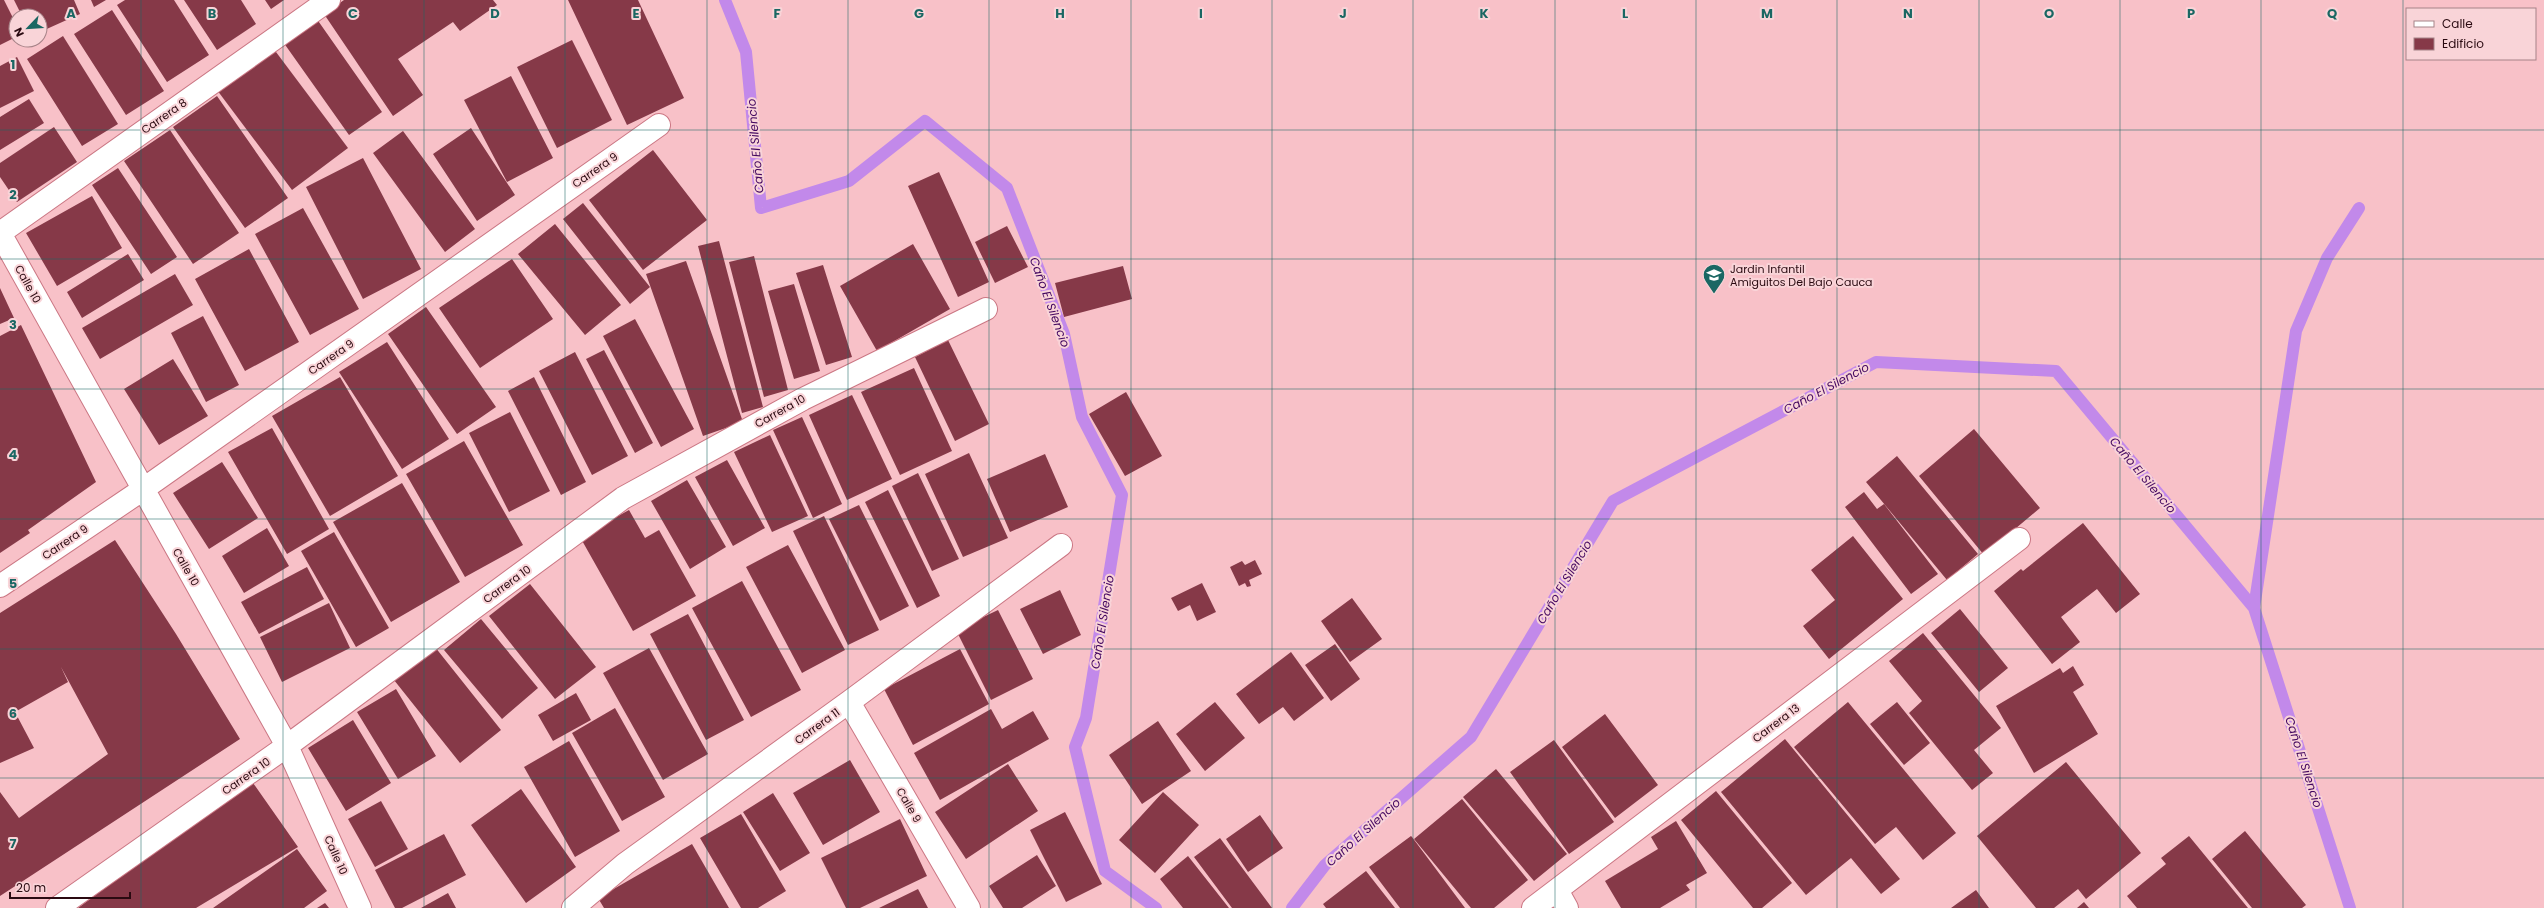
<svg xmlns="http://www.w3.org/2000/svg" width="2544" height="908" font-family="Poppins,sans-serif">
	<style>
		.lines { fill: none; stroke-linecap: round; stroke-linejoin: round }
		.stream { stroke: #c289ea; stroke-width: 12 }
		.building { fill: #863948 }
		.street-casing { stroke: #cb7784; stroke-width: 24 }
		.street { stroke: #fff; stroke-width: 22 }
		.grid { fill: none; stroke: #1a6763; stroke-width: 1; stroke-opacity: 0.55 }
		.labels { text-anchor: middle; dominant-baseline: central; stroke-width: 4; stroke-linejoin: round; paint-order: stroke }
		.street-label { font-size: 11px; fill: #2a0a11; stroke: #f9d4d8 }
		.poi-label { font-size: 11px; fill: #2a0a11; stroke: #f9d4d8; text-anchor: start }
		.water-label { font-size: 12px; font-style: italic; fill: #430760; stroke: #f9d4d8 }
		.grid-label { font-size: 13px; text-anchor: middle; font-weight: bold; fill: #1a6763; stroke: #f9d4d8; stroke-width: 4; stroke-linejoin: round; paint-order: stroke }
	</style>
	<rect width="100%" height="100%" fill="#f8c1c8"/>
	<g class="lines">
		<path class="stream" d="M725 0 746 52 761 208 849 181 925 121 1007 188 1064 334 1082 417 1122 495 1086 718 1075 747 1105 871 1156 908
			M2254 608 2296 331 2327 258 2359 208
			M1292 908 1325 865 1471 737 1613 501 1876 362 2056 371 2254 608 2350 908"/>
	</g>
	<path class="building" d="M0 0H4L16 24V37L0 45Z
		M14 0H74L80 14 40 32V16H22Z
		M91 0H106L94 7Z
		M125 0H174L209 55 167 82 117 5Z
		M184 0H241L256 24 217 50Z
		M265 0H284L271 9Z
		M344 0H493L497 5 460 31 453 22 398 59 423 95 393 116 324 14Z
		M568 0H638L684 98 627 125Z
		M112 10 164 91 126 115 74 34Z
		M314 15 382 112 349 135 281 39Z
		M63 36 118 124 82 146 27 59Z
		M572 40 612 120 557 148 517 67Z
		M273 48 348 148 292 190 217 90Z
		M17 57 34 91 0 108V66Z
		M511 76 553 158 507 182 464 100Z
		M217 96 288 198 245 228 173 127Z
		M29 99 44 123 0 150V117Z
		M54 127 77 162 17 202 0 177V163Z
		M471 128 515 195 477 221 433 154Z
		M170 130 239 233 193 264 124 161Z
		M403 131 475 229 445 252 373 153Z
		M653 150 707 220 643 270 589 200Z
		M363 158 421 269 363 299 306 187Z
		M118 168 177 257 151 274 92 185Z
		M939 172 989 282 958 297 908 186Z
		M92 196 122 248 57 286 26 233Z
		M583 203 650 287 630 304 563 219Z
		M303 208 359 309 310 335 255 234Z
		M555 224 621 305 585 335 518 254Z
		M1007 226 1028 267 995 283 975 242Z
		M719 241 763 407 742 413 698 246Z
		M913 244 950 309 877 351 840 286Z
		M249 249 299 342 245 371 195 279Z
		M128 254 144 280 82 318 67 292Z
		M754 256 788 390 764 397 729 262Z
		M512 259 553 319 480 368 439 308Z
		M686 261 743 422 703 436 646 274Z
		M823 265 852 357 826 365 796 273Z
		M1123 266 1132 299 1064 317 1055 283Z
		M175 274 193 305 100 359 82 328Z
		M794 284 820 371 794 379 768 291Z
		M0 288 14 318 0 324Z
		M426 307 496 407 457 434 388 334Z
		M203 316 239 385 206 402 171 333Z
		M635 319 694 429 661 447 603 336Z
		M21 325 96 482 28 530 30 533 0 553V336Z
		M948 340 989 424 955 441 915 357Z
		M387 342 449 439 402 469 339 372Z
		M604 350 653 443 635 453 586 359Z
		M575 352 628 456 592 475 539 371Z
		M173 359 208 416 159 445 124 389Z
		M914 368 952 451 900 475 861 392Z
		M340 377 398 476 330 516 272 416Z
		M534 377 586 482 561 495 508 391Z
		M1126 392 1162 456 1125 476 1089 414Z
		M852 395 892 479 847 500 809 415Z
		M510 412 550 491 509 512 469 433Z
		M802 417 842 504 813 518 773 430Z
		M272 428 329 529 287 554 228 452Z
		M1974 429 2040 508 1984 555 1919 476Z
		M770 435 808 516 772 532 734 452Z
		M464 441 523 545 465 577 406 474Z
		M969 453 1008 538 963 557 925 474Z
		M1045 454 1068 507 1010 532 987 479Z
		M1897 456 1978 554 1947 580 1866 482Z
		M727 460 765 528 733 546 695 477Z
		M222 462 258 518 209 549 173 493Z
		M918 473 959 559 932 571 892 486Z
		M687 480 726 547 690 569 651 501Z
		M402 483 460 582 391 622 333 522Z
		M888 490 940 596 917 608 865 502Z
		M1864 492 1877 509 1884 504 1938 574 1911 594 1845 507Z
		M859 505 909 606 880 621 829 519Z
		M629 510 645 538 659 530 696 596 633 631 580 537Z
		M824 516 879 630 848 645 793 531Z
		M2083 523 2140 594 2116 613 2097 589 2061 617 2080 642 2052 664 1994 591 2021 569 2023 571Z
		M267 528 289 566 244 593 222 556Z
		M334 532 389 628 356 647 301 551Z
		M1853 536 1903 599 1829 659 1803 626 1835 600 1811 570Z
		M115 540 176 634 240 739 0 896V792L19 818 108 754 61 667 68 682 15 712 34 748 0 763V613Z
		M788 545 845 650 802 673 746 567Z
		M1255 560 1262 574 1249 580 1251 586 1247 587 1245 583 1239 586 1230 567 1242 561 1245 565Z
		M307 567 324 599 259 634 241 602Z
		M742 581 801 690 751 717 692 608Z
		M1202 583 1216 612 1197 621 1190 605 1178 611 1171 598Z
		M530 584 596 667 555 699 489 616Z
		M1060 590 1081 635 1043 654 1020 609Z
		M1352 598 1382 639 1350 662 1321 621Z
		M329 603 350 648 282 682 260 637Z
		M1960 609 2008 668 1979 692 1931 633Z
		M998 610 1033 679 991 700 956 630Z
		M688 614 744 720 706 740 650 634Z
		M481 619 538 688 502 719 444 650Z
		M1923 633 2001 728 1974 750 1993 773 1972 790 1909 713 1922 701 1889 661Z
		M1335 644 1360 679 1331 701 1305 665Z
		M435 647 501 730 460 763 394 680Z
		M649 648 708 754 663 780 603 673Z
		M960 649 989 704 913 745 884 689Z
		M1291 652 1324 698 1294 721 1283 707 1259 724 1236 694Z
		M2073 666 2084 685 2073 692 2098 734 2034 773 1996 706 2060 668 2063 673Z
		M396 689 436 756 398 779 357 712Z
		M576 693 591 720 553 741 538 715Z
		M1215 702 1245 738 1205 771 1176 734Z
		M1848 702 1956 833 1923 860 1896 827 1875 844 1794 747Z
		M1897 702 1930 743 1904 765 1870 724Z
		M615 708 665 797 622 821 572 733Z
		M991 709 1002 729 1033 711 1049 739 940 800 914 753Z
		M1605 714 1658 785 1615 818 1562 747Z
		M353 720 391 783 346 811 308 748Z
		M1158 721 1191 771 1142 804 1109 755Z
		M1785 739 1900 879 1881 894 1851 858 1806 895 1721 792Z
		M1554 740 1614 822 1569 854 1510 772Z
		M569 741 620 831 575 857 524 767Z
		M850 760 880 812 823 845 793 793Z
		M2066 762 2141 853 2086 899 2078 889 2054 908H2036L1977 836Z
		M1008 764 1038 811 966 859 935 812Z
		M1496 769 1567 854 1534 881 1463 797Z
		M251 780 298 847 196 908H78Z
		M521 789 576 867 526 903 471 825Z
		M1716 791 1792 883 1762 908H1753L1681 820Z
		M1163 792 1199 825 1155 873 1119 840Z
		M773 793 810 853 780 871 743 812Z
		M1462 799 1528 880 1494 908H1471L1414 839Z
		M381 801 408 849 375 867 348 819Z
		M1065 812 1102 884 1066 902 1030 830Z
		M741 814 786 891 758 908H741L700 838Z
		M1260 815 1283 848 1248 872 1226 839Z
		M900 819 927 876 860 908H846L821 858Z
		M1676 821 1707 873 1686 885 1690 890 1660 908H1621L1605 881 1658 849 1651 837Z
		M2245 831 2306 905 2302 908H2252L2212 859Z
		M444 834 466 875 402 908H395L375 870Z
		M1411 836 1412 837 1465 908H1400L1369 867Z
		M2189 836 2248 908H2137L2127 896 2166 864 2161 858Z
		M1220 838 1272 908H1232L1194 857Z
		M692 844 729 908H604L598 898Z
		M297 849 327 891 304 908H213Z
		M1037 855 1056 886 1022 908H1003L989 886Z
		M1188 856 1229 908H1183L1160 879Z
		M1366 871 1395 908H1326L1323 904Z
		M918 889 928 908H879Z
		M1976 890 1989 908H1951Z
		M448 893 456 908H421Z
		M2084 902 2089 908H2077Z
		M325 903 329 908H317Z"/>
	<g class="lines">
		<g class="street-casing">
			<path id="street" d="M0 233 287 746 360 908
				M0 233 329 0
				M0 586 142 490 659 125
				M849 702 969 908
				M1557 890 1567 908
				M57 908 287 746 623 498 803 399 986 309
				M573 908 625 864 849 702 1061 545
				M1533 908 2019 539"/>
		</g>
		<use href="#street" class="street"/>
	</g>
	<path class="grid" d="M141 0V908M283 0V908M424 0V908M565 0V908M707 0V908M848 0V908M989 0V908M1131 0V908M1272 0V908M1413 0V908M1555 0V908M1696 0V908M1837 0V908M1979 0V908M2120 0V908M2261 0V908M2403 0V908M0 130H2544M0 259H2544M0 389H2544M0 519H2544M0 649H2544M0 778H2544"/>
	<defs>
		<g id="school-pin" transform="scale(1.15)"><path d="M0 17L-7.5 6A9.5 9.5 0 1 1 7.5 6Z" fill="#1a6763" stroke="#f9d4d8"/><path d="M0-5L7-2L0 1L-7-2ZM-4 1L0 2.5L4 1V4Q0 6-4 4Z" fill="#fff"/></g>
	</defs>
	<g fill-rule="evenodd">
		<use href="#school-pin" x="1714" y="275"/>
	</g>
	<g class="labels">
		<g class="street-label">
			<text transform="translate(164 116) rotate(-35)">Carrera 8</text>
			<text transform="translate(595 170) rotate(-35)">Carrera 9</text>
			<text transform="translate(28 284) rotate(61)">Calle 10</text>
			<text transform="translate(331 357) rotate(-35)">Carrera 9</text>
			<text transform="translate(780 411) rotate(-29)">Carrera 10</text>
			<text transform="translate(65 542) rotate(-34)">Carrera 9</text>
			<text transform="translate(186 567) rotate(60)">Calle 10</text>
			<text transform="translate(507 584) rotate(-36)">Carrera 10</text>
			<text transform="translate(1776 723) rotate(-37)">Carrera 13</text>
			<text transform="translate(817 726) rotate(-36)">Carrera 11</text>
			<text transform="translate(246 776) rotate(-35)">Carrera 10</text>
			<text transform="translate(909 805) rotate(60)">Calle 9</text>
			<text transform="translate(336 855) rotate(66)">Calle 10</text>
		</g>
		<g class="poi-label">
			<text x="1730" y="269">Jardin Infantil<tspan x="1730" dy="13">Amiguitos Del Bajo Cauca</tspan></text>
		</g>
		<g class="water-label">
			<text transform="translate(755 146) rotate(-95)">Caño El Silencio</text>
			<text transform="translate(1050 302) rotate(70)">Caño El Silencio</text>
			<text transform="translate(1826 388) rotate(-28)">Caño El Silencio</text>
			<text transform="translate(2143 475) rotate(50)">Caño El Silencio</text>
			<text transform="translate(1564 582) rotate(-59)">Caño El Silencio</text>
			<text transform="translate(1102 622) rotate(-81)">Caño El Silencio</text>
			<text transform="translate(2304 762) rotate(72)">Caño El Silencio</text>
			<text transform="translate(1363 832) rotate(-42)">Caño El Silencio</text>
		</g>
	</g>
	<g class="grid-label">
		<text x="71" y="18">A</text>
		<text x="212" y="18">B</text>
		<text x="353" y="18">C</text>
		<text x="495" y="18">D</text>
		<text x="636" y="18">E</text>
		<text x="777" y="18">F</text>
		<text x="919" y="18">G</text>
		<text x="1060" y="18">H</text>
		<text x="1201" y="18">I</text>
		<text x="1343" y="18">J</text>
		<text x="1484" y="18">K</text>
		<text x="1625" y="18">L</text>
		<text x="1767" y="18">M</text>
		<text x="1908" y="18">N</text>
		<text x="2049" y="18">O</text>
		<text x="2191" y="18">P</text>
		<text x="2332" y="18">Q</text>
		<text x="13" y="69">1</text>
		<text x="13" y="199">2</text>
		<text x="13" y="329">3</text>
		<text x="13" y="459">4</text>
		<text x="13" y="588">5</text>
		<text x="13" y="718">6</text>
		<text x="13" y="848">7</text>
	</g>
	<rect x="2406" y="8" width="130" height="52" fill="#f9d4d8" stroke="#a68388"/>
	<rect x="2414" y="21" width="20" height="6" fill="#ffffff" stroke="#a68388"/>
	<text x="2442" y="28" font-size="12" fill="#2a0a11">Calle</text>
	<rect x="2414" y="38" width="20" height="12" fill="#863948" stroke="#a68388"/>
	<text x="2442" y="48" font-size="12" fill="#2a0a11">Edificio</text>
	<g transform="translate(28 28) rotate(245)"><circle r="19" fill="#f9d4d8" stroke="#a68388"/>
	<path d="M0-3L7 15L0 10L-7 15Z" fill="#1a6763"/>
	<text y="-6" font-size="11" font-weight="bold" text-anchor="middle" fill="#2a0a11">N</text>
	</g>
	<path d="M10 892v6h120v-6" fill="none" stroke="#2a0a11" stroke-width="2"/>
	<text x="16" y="892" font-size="12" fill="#2a0a11" stroke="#f9d4d8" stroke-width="3" paint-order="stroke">20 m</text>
</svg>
